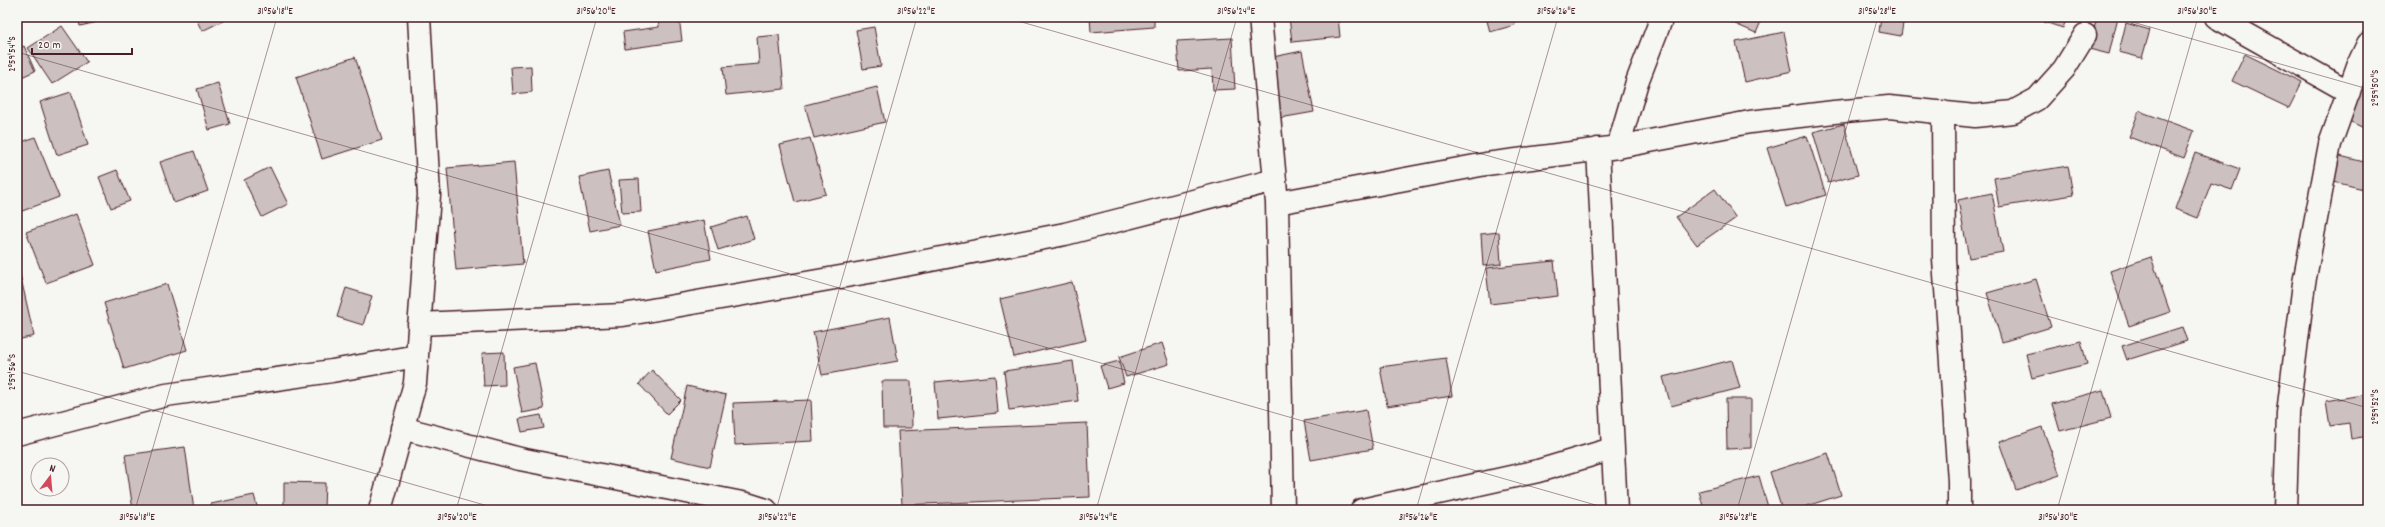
<svg xmlns="http://www.w3.org/2000/svg" width="2385" height="527" font-family="Dekko,sans-serif">
	<style>
		.building { fill: #ccc1c0; stroke: #4a1f2b }
		.lines { fill: none; stroke-linecap: round; stroke-linejoin: round }
		.street-casing { stroke: #4a1f2b; stroke-width: 25 }
		.street { stroke: #f6f6f2; stroke-width: 22 }
		.ticks { fill: none; stroke: #4a1f2b; stroke-width: 1; stroke-opacity: 0.45 }
		.neatline { fill: none; stroke: #4a1f2b; stroke-width: 1.5 }
		.ticks-label { font-size: 10px; text-anchor: middle; fill: #4a1f2b }
	</style>
	<rect width="100%" height="100%" fill="#f6f6f2"/>
	<filter id="ink" filterUnits="userSpaceOnUse"><feTurbulence type="fractalNoise" baseFrequency=".025" numOctaves="2"/><feDisplacementMap in="SourceGraphic" scale="8" xChannelSelector="R" yChannelSelector="G"/><feConvolveMatrix kernelMatrix="1 2 1 2 8 2 1 2 1" color-interpolation-filters="sRGB"/></filter>
	<g filter="url(#ink)">
		<path class="building" d="M78 17H119L80 26Z
			M195 17H231L202 31Z
			M658 17H679L682 41 625 49 623 32 659 27Z
			M1090 17H1154V27L1091 32Z
			M1289 17H1338L1340 37 1292 42Z
			M1486 17H1513L1515 25 1490 32Z
			M1719 17H1763L1756 33Z
			M1881 17H1904L1901 36 1879 32Z
			M2046 17H2067L2063 28 2044 22Z
			M2097 17H2118L2109 54 2089 49Z
			M2126 23 2150 30 2142 58 2119 52Z
			M62 26 87 62 52 84 28 48Z
			M874 27 881 66 863 69 856 30Z
			M1784 32 1792 71 1745 82 1736 42Z
			M779 35 784 89 726 95 723 67 759 64 757 37Z
			M1232 38 1235 89 1213 90 1212 69 1179 71 1177 41Z
			M24 46 35 71 17 79V49Z
			M1302 51 1314 112 1280 118 1268 58Z
			M2245 54 2302 82 2289 108 2232 81Z
			M355 57 382 140 322 159 296 77Z
			M531 66 532 92 513 94 511 67Z
			M2367 79 2368 80V130L2347 120Z
			M218 83 230 124 209 130 197 89Z
			M877 87 885 122 814 138 805 105Z
			M71 92 88 145 57 155 40 102Z
			M2139 111 2194 131 2184 158 2129 137Z
			M1844 124 1858 175 1828 183 1813 132Z
			M1807 136 1826 195 1786 207 1767 148Z
			M35 137 59 197 17 213V144Z
			M810 138 826 194 795 202 780 145Z
			M194 151 208 191 174 203 160 162Z
			M2195 153 2240 169 2232 190 2211 183 2198 218 2175 209Z
			M2340 156 2368 163V190L2334 182Z
			M514 162 523 264 456 270 447 168Z
			M2068 166 2073 195 1999 207 1994 178Z
			M270 167 288 204 262 217 244 180Z
			M117 170 130 201 111 208 99 177Z
			M608 171 620 225 590 231 579 177Z
			M639 179 641 212 622 213 619 180Z
			M1715 189 1736 218 1697 245 1676 217Z
			M1992 193 2003 252 1969 258 1958 200Z
			M76 214 95 265 46 283 26 232Z
			M747 216 754 239 718 250 711 227Z
			M704 220 711 259 656 270 648 231Z
			M1499 232 1501 264 1483 266 1481 234Z
			M2151 257 2170 312 2129 326 2110 271Z
			M1554 261 1558 296 1490 304 1486 268Z
			M20 274 34 336 17 340V275Z
			M2036 279 2051 327 2002 342 1987 293Z
			M1072 282 1086 340 1014 357 1000 299Z
			M167 284 187 350 124 369 104 303Z
			M346 288 372 296 363 325 337 317Z
			M890 317 898 361 822 375 813 332Z
			M2182 327 2187 341 2127 360 2122 346Z
			M2081 341 2087 364 2032 378 2026 354Z
			M1162 343 1169 364 1126 377 1119 357Z
			M504 352 505 385 484 386 482 353Z
			M1446 358 1452 396 1387 406 1380 367Z
			M1732 360 1740 388 1671 406 1663 377Z
			M1073 361 1078 401 1009 410 1004 371Z
			M1119 361 1124 383 1107 388 1100 366Z
			M535 363 544 409 522 413 513 367Z
			M652 370 681 400 667 414 639 384Z
			M995 376 998 413 938 419 935 382Z
			M882 381H911L912 428H883Z
			M687 386 726 395 710 467 671 458Z
			M2103 390 2111 418 2060 431 2052 404Z
			M2368 394V436L2351 439 2349 423 2330 426 2326 401Z
			M1726 399H1751V448L1727 449Z
			M811 400 813 441 735 445 733 403Z
			M1366 410 1373 449 1311 460 1304 421Z
			M541 415 544 428 522 432 519 419Z
			M1087 423 1090 497 902 505 898 431Z
			M2042 427 2060 475 2016 490 1999 442Z
			M185 447 194 510H133L125 455Z
			M1828 453 1841 495 1794 510H1782L1770 472Z
			M1759 476 1768 507 1755 510H1704L1699 491Z
			M284 482 325 483 324 508H284Z
			M254 495 258 510H212L211 504Z"/>
		<g class="lines">
			<g class="street-casing">
				<path id="street" d="M1260 17 1277 203 1283 510
					M2216 17 2349 92
					M1943 112 1944 259 1959 481V510
					M1618 147 1637 82 1662 17
					M1598 149 1616 510
					M1277 203 1486 164 1618 147 1750 122 1834 112 1889 107 1975 116 2013 112 2037 99 2064 69 2085 35
					M419 324 623 315 869 272 1065 234 1275 180
					M402 428 520 459 747 504 766 510
					M17 434 166 395 332 371 417 356
					M380 510 415 383 429 195 419 17
					M1362 510 1538 471 1612 449
					M2285 510 2288 413 2304 283 2330 144 2359 63 2368 44"/>
			</g>
			<use href="#street" class="street"/>
		</g>
	</g>
	<path class="ticks" d="M1004 17 2368 408M2115 17 2368 89M17 52 1613 510M17 371 502 510M135 510 277 17M456 510 597 17M776 510 917 17M1096 510 1237 17M1416 510 1558 17M1737 510 1878 17M2057 510 2198 17"/>
	<rect width="2385" height="527" fill="none" stroke="#f6f6f2" stroke-width="44"/>
	<g transform="translate(50 477) rotate(16)"><circle r="19" fill="#f6f6f2" stroke="#b1a0a2"/>
	<path d="M0-3L7 15L0 10L-7 15Z" fill="#d1495b"/>
	<text y="-6" font-size="11" font-weight="bold" text-anchor="middle" fill="#4a1f2b">N</text>
	</g>
	<path d="M32 48v6h100v-6" fill="none" stroke="#4a1f2b" stroke-width="2"/>
	<text x="38" y="48" font-size="12" fill="#4a1f2b" stroke="#f6f6f2" stroke-width="3" paint-order="stroke">20 m</text>
	<rect x="22" y="22" width="2341" height="483" class="neatline"/>
	<g class="ticks-label">
		<text x="275" y="14">31°56'18"E</text>
		<text x="596" y="14">31°56'20"E</text>
		<text x="916" y="14">31°56'22"E</text>
		<text x="1236" y="14">31°56'24"E</text>
		<text x="1556" y="14">31°56'26"E</text>
		<text x="1877" y="14">31°56'28"E</text>
		<text x="2197" y="14">31°56'30"E</text>
		<text transform="translate(11 54) rotate(-90)" y="4">2°59'54"S</text>
		<text transform="translate(2374 88) rotate(-90)" y="4">2°59'50"S</text>
		<text transform="translate(11 372) rotate(-90)" y="4">2°59'56"S</text>
		<text transform="translate(2374 407) rotate(-90)" y="4">2°59'52"S</text>
		<text x="137" y="520">31°56'18"E</text>
		<text x="457" y="520">31°56'20"E</text>
		<text x="777" y="520">31°56'22"E</text>
		<text x="1098" y="520">31°56'24"E</text>
		<text x="1418" y="520">31°56'26"E</text>
		<text x="1738" y="520">31°56'28"E</text>
		<text x="2058" y="520">31°56'30"E</text>
	</g>
</svg>
